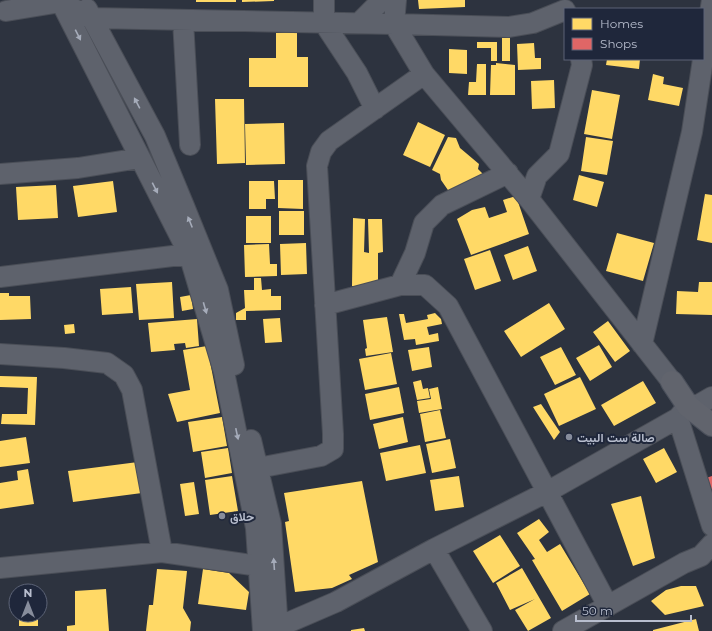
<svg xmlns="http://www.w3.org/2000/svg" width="712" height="631" font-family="Montserrat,Vazirmatn,sans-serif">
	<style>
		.homes { fill: #ffd966 }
		.shops { fill: #e06666 }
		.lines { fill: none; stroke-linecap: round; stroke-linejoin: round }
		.minor-casing { stroke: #4a4e57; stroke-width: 22 }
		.major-casing { stroke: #4b505b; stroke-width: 24 }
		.minor { stroke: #5e626c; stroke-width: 20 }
		.major { stroke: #61646d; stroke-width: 22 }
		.oneway { fill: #a6acba }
		.poi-dot { fill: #878d9c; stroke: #1f273b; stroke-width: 1.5 }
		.labels { text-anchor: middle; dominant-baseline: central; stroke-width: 4; stroke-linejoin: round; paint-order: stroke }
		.poi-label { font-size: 12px; font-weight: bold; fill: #b8bece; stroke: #1f273b; text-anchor: start }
	</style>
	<rect width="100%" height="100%" fill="#2d333f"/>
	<path class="homes" d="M196 0H236V2H196Z
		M242 0H274V1L242 2Z
		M418 0H465V7L419 9Z
		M297 32V57H308V87H249V58H276V33Z
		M502 38H510V61H502Z
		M477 42H497V61H491V48H477Z
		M534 43 535 58H541V69L518 70 517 44Z
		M449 49 467 50V74L449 73Z
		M607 59H640L639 69 606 65Z
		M496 63 515 65V95H490L491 65H496Z
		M477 64H486V95H468L469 82H476Z
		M653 74 664 77 663 84 683 88 679 106 648 100Z
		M554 80 555 108 532 109 531 81Z
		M592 90 620 95 612 139 584 134Z
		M215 99H244L245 163 217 164Z
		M418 122 445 135 430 167 403 155Z
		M284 123 285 164 246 165 245 124Z
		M448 137 456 138 460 148 479 164 478 169 484 175 450 193 441 180 440 174 432 170Z
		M586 137 613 141 607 175 581 171Z
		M579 175 604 182 597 207 573 200Z
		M278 180H303V209L278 208Z
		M113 181 117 212 78 217 73 186Z
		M249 181H274L275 199H266V209H249Z
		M56 185 58 218 18 220 16 187Z
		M705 194 712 195V243L697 240Z
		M516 196 529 234 471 255 457 219 472 210 485 207 489 218 507 212 503 200Z
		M279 211H304V235H279Z
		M246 216H271V243H246Z
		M353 218 365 219 364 252 369 253 368 219H382L383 252 378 253V286H352Z
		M617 233 654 243 643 281 606 271Z
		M306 243 307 274 281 275 280 244Z
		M269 244 270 264H277V276L245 277 244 245Z
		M528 246 537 271 513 280 504 255Z
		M490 250 501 281 475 290 464 259Z
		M254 278H261L262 290 271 289V296H281V310L246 311V320H236V313L245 308 244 290H254Z
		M172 282 174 318 139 320 136 284Z
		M699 282H712V315L676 314 677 291 698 292Z
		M131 287 133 313 102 315 100 289Z
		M0 293H9V296H30L31 319 0 320Z
		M191 295 193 309 182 311 180 297Z
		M549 303 565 329 521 357 504 331Z
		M435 313 441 319 442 324 427 327 429 335 438 333 439 341 416 345 415 339 404 340 399 314H404L406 323 428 319 427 315Z
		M387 317 393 352 366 356 365 349 367 348 363 320Z
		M280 318 282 342 265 343 263 319Z
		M197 319 199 346 186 348 185 343 174 344 175 350 151 352 148 323Z
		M608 321 630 351 615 362 593 332Z
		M74 324 75 333 65 334 64 325Z
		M599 345 612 367 590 381 576 358Z
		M207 346 220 413 177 422 168 394 190 390 183 350Z
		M429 347 432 367 412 371 408 350Z
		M561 347 576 375 555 385 540 357Z
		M391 353 397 384 365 390 359 359Z
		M0 376 37 377 35 425 1 424 2 414H27L28 388 0 387Z
		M580 377 596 409 559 426 544 394Z
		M421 380 423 389 428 388 430 398 417 400 413 382Z
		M643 381 656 403 614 426 601 405Z
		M399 387 404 413 370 420 365 394Z
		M438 387 442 409 419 413 417 401 431 399 429 389Z
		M541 404 560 432 554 440 533 407Z
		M440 410 446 438 425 442 420 414Z
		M222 417 227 446 193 452 188 422Z
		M403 417 408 442 379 449 373 424Z
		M26 437 30 463 0 467V441Z
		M450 439 456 468 432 473 426 444Z
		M420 445 426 473 386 481 380 453Z
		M228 448 232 473 205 478 201 452Z
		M664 448 677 472 656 483 643 459Z
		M138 462 142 493 73 502 68 471Z
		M28 469 34 504 0 509V483L18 480 17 471Z
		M232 476 238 511 210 515 205 480Z
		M459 476 464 507 435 511 430 480Z
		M362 481 378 562 349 575 352 579 332 588 295 592 285 522 289 521 284 493Z
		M194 482 199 514 185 516 180 484Z
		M641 496 655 558 633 566 611 504Z
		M539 519 549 532 539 540 547 552 560 544 590 594 562 611 532 560 535 559 517 533Z
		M500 535 520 566 493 583 473 551Z
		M522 568 551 618 528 631 515 610 535 599 510 610 496 583Z
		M157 569 187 571 183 608 191 622 190 631H146L149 605H153Z
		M203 569 229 573 249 592 246 610 198 604Z
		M681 586H696L704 606 665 615 651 601 666 590Z
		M106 589 109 631H67V626L75 625V591Z
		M19 615H38V626H19Z
		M696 619 699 631H653V630Z
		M364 628 365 631H351V630Z"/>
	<path class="shops" d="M712 476V498L706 478Z"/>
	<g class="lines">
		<g class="minor-casing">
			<path id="minor" d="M60 0 189 254 224 372 256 528 263 631
				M324 0V23L357 73 375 109
				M396 0 394 24 509 27 533 23 565 10
				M87 9 155 136 184 206 218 290 234 365
				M6 11 61 2 91 18 394 24 424 74 529 199 672 382
				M183 20 190 145
				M359 23 382 0
				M0 174 78 168 140 158
				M529 199 537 176 559 154 582 65 581 59
				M0 277 189 254 200 250
				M400 285 415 253 424 223 442 205 508 173
				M325 305 400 285H425L448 306 608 606
				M642 344 692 132 712 0
				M0 354 64 358 107 363 124 375 132 390 162 552
				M678 418 712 526
				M251 440 271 524 278 631
				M258 468 321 456 333 449V434L317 166 321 152 329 141 424 74
				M434 549 482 631
				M0 568 162 552 258 566
				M278 627 336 602 434 549 547 492 678 418 688 406 700 404 712 397
				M563 631 684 563 701 556 712 544"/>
		</g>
		<g class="major-casing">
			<path id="major" d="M672 382 688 406 712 425"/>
		</g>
		<use href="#minor" class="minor"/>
		<use href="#major" class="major"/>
	</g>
	<defs><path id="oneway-solid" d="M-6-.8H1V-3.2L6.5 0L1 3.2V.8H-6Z"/></defs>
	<g class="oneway">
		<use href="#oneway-solid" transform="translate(78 35) rotate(63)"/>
		<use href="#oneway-solid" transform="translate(137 103) rotate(-118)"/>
		<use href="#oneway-solid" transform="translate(155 188) rotate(63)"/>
		<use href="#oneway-solid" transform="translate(190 222) rotate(-112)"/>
		<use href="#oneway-solid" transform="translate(205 308) rotate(74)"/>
		<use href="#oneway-solid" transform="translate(237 434) rotate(78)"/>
		<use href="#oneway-solid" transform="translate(274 564) rotate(-94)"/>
	</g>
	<g class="poi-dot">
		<circle cx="569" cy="437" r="4"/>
		<circle cx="222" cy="516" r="4"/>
	</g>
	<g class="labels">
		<g class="poi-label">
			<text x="577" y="437">صالة ست البيت</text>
			<text x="230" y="516">حلاق</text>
		</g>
	</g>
	<rect x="564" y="8" width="140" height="52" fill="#1f273b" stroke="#5c6376"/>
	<rect x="572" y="18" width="20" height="12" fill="#ffd966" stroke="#5c6376"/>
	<text x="600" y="28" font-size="12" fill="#b8bece">Homes</text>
	<rect x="572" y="38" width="20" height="12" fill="#e06666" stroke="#5c6376"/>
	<text x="600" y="48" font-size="12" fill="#b8bece">Shops</text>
	<g transform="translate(28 603)"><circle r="19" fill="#1f273b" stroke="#5c6376"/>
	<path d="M0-3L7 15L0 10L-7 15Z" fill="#878d9c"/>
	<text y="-6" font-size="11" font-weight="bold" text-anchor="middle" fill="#b8bece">N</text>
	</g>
	<path d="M576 615v6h115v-6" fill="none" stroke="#b8bece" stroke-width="2"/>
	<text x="582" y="615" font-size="12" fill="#b8bece" stroke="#1f273b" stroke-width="3" paint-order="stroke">50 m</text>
</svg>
